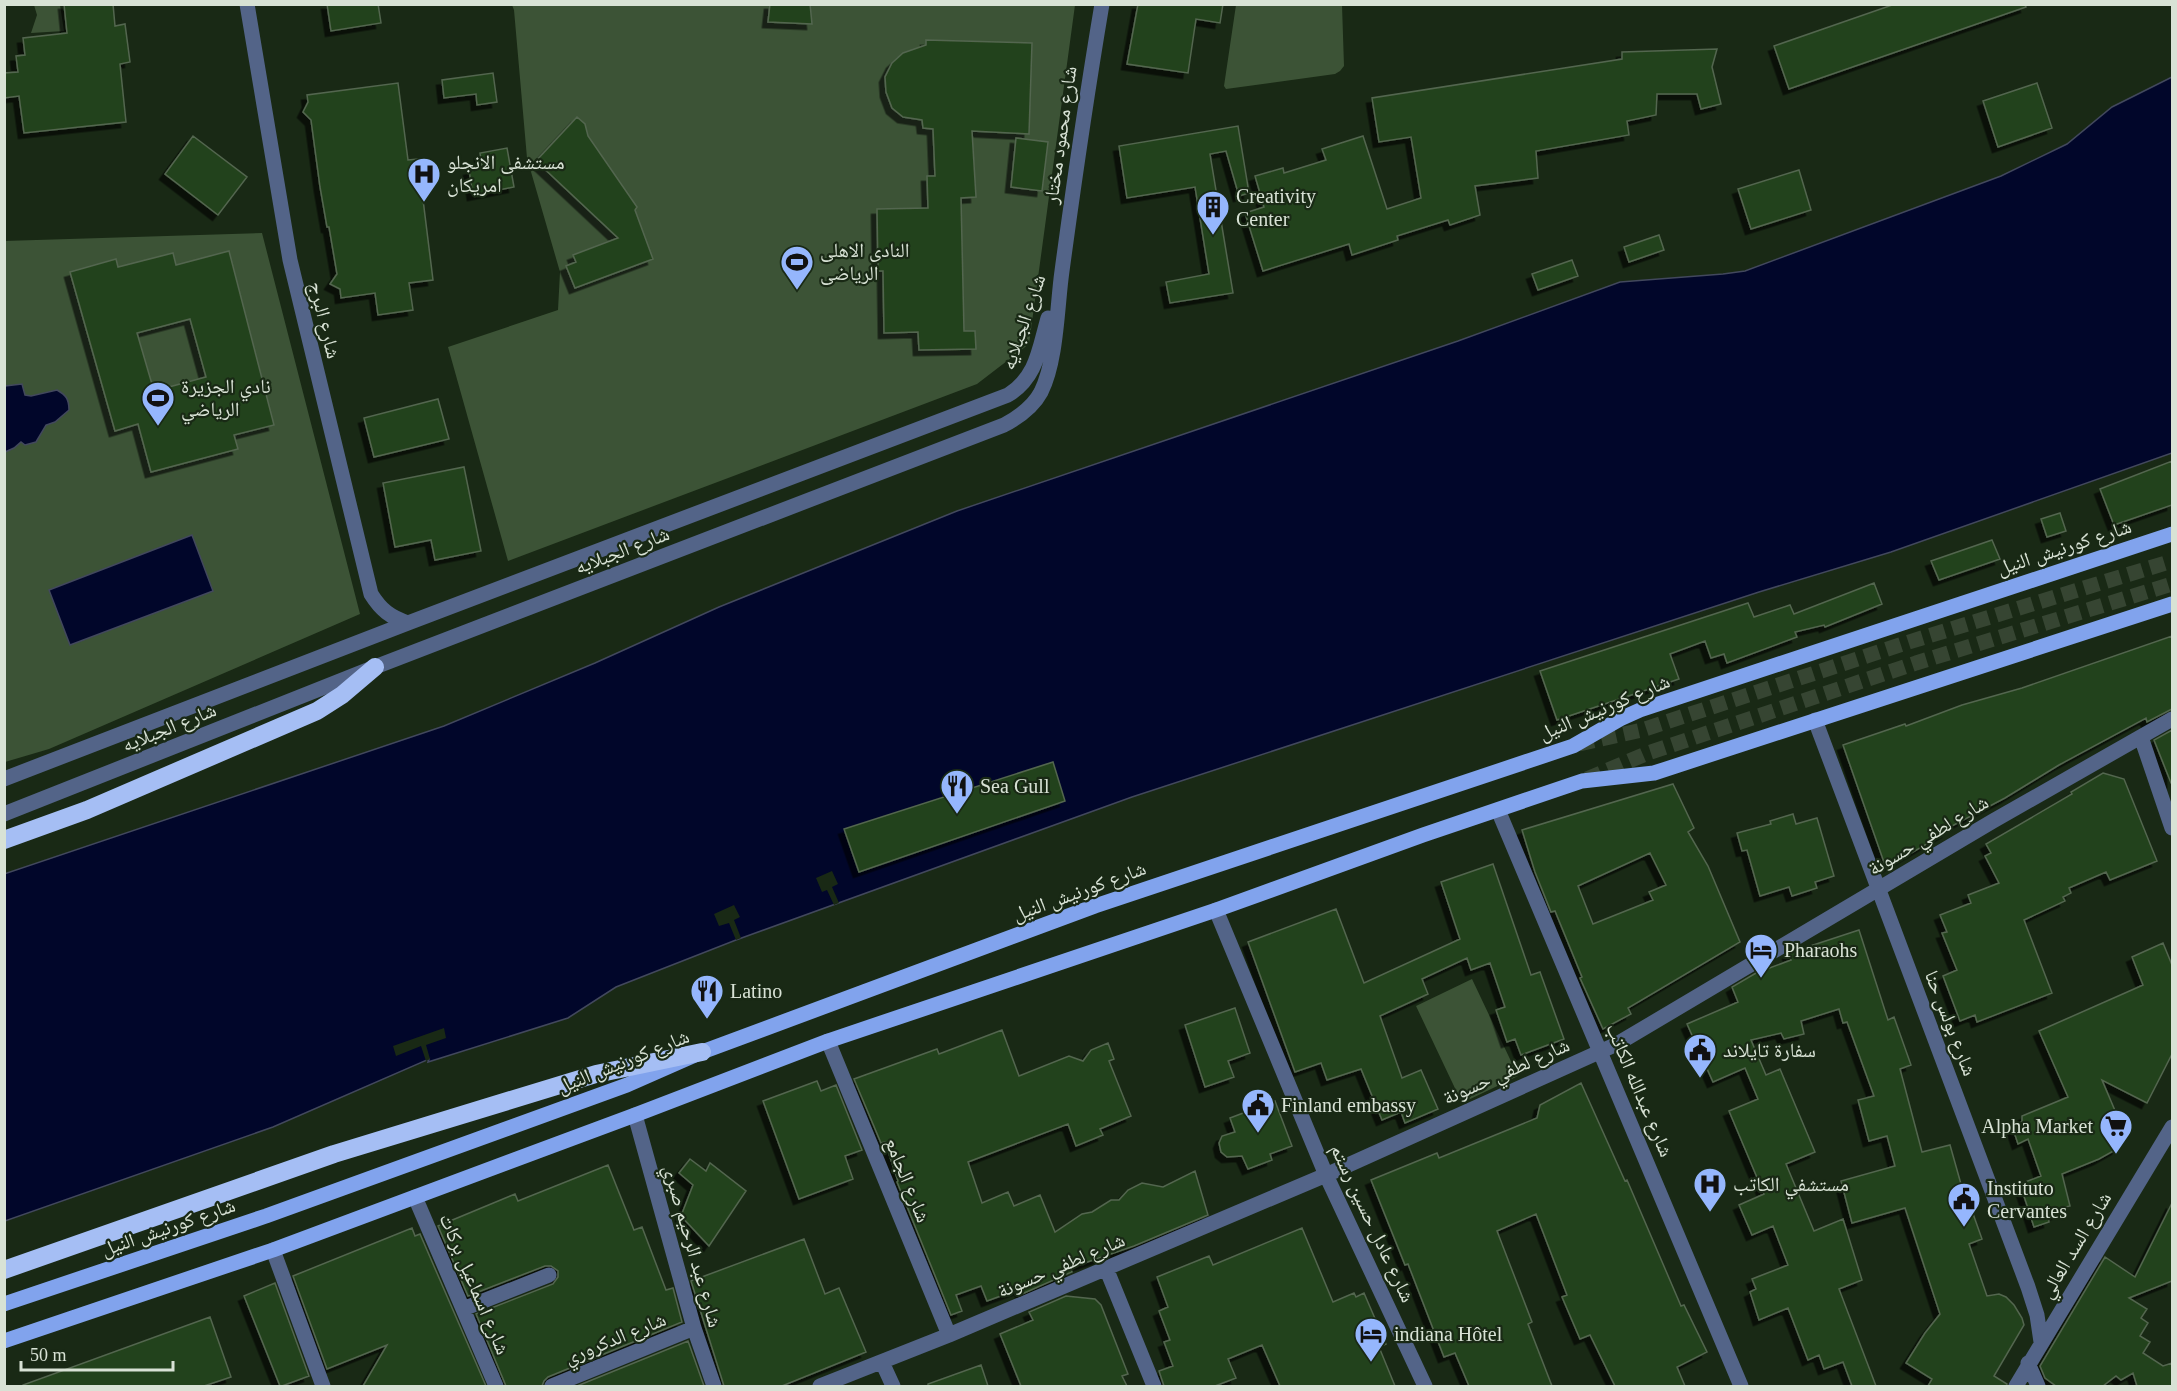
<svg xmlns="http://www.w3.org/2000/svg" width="2177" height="1391" font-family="'Times New Roman','Noto Naskh Arabic',serif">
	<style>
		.green { fill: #3c5336 }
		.water { fill: #01062a; stroke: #42485d; stroke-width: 1.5 }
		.pier { fill: #192915 }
		.building { fill: #24431c; stroke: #53664f; stroke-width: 1.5; fill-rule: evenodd; filter: url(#shadow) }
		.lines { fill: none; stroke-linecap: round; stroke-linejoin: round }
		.major-tunnel { stroke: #364532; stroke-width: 15; stroke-dasharray: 15 8; stroke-linecap: butt }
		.minor { stroke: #536488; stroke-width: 15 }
		.major { stroke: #81a3ed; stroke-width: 15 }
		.highway { stroke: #a5bef4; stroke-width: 18 }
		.labels { text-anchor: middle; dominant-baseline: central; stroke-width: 4.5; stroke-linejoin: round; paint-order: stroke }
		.street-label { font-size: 20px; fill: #d8e2d5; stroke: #192915 }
		.poi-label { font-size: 20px; fill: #d8e2d5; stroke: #192915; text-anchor: start }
	</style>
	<defs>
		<filter id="shadow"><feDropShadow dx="-5.5" dy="5.5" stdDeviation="0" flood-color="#0009"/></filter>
	</defs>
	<rect width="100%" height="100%" fill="#192915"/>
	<path class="green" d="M34 5H60L64 31 31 33 37 15Z
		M512 5H1075L1029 344 977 384 508 561 448 347 558 310 560 272 527 158 514 10Z
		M1236 5H1342L1344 66 1340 71 1335 74 1226 89 1224 86Z
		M262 233 360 614 49 749 5 762 4 241Z
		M1472 979 1518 1076 1462 1103 1416 1006Z"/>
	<path class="water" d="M2172 77V453L1891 552 1759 592 1132 797 736 940 616 987 568 1018 428 1062 429 1059 273 1127 5 1221 4 874 444 726 595 663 719 607 957 511 1458 341 1620 282 1723 274 1745 271 2001 176 2067 144 2112 107Z
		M22 384 25 395 31 396 57 390C66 395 69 399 69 410L55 422 46 425 36 442 25 445 21 442 14 448 5 452V386Z
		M192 535 213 591 70 645 49 590Z"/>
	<path class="pier" d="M832 871 838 884 832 887 839 903 834 905 827 890 822 892 816 878Z
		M734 905 740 917 734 920 741 938 736 940 729 923 719 926 714 914Z
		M444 1028 446 1038 426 1045 430 1059 426 1061 421 1046 396 1056 393 1046Z"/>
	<path class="building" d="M64 4H113L115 26 125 24 130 62 120 64 126 122 24 133 19 96 4 98V73L18 72 16 56 25 55 23 38 67 33Z
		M327 4H378L381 23 331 31Z
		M770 4H810L812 24 768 22Z
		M1138 4H1223L1220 23 1196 19 1188 73 1127 64Z
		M1895 4H2025L2026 7 1789 89 1774 46Z
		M926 40 1032 43 1029 134 972 131 976 197 961 198 964 331H975L976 349 919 350 918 332 884 333 883 271H878L877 209 928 208 927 176H935L933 129 923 128 922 120 903 117 892 108 886 92 885 77 892 63 903 53 926 45Z
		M1717 49 1712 67 1721 104 1701 109 1697 94H1657L1656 115 1627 121 1629 135 1536 151 1538 178 1475 186 1480 215 1450 225 1448 220 1397 236 1398 240 1352 255 1349 244 1263 271 1245 213 1264 207 1255 176 1283 168 1284 173 1326 160 1322 149 1363 136 1387 209 1421 198 1411 137 1379 142 1372 98 1622 59V52Z
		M493 73 497 102 477 105 476 94 444 98 442 80Z
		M398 83 408 160 418 159 433 280 409 283 413 310 378 315 375 293 341 298 340 289 330 284 337 274 329 227H327L320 187 311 120 303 112 308 102 307 95Z
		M2037 83 2052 128 1998 147 1983 101Z
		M577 117 585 124 588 136 637 207 635 210 653 259 575 288 566 266 576 262 573 255 618 238 536 161Z
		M1238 126 1249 193 1239 196 1226 151 1210 154 1233 293 1170 303 1166 282 1209 274 1195 187 1127 198 1119 146Z
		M193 136 247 177 218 215 165 174Z
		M1016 138 1048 142 1042 191 1011 187Z
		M507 148 514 187 473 195 469 170 482 167 480 153Z
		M1799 170 1811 210 1751 229 1738 189Z
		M1659 235 1664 250 1629 262 1624 247Z
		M229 251 274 425 234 435 238 449 151 472 138 424 115 431 70 272 116 259 118 267 173 253 176 265ZM190 319 206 377 154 391 137 333Z
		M1572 260 1578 276 1538 290 1532 274Z
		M438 399 449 439 374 457 364 418Z
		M2172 461V505L2114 525 2100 489Z
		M464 467 481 551 435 560 431 540 395 547 383 483Z
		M2060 513 2066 531 2047 537 2041 519Z
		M1992 540 2000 559 1939 580 1931 561Z
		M1874 583 1882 604 1825 627 1824 625 1795 632 1797 637 1727 663 1724 654 1711 658 1705 641 1670 654 1679 679 1557 720 1540 671 1748 603 1754 617 1790 605 1794 614Z
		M2172 636V709L2147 722 2146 718 2059 765 2005 798 1946 829 1947 832 1886 868 1843 745 1905 724 1906 726 1962 705 2022 688Z
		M2172 730V783H2171L2154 740Z
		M1053 762 1065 801 859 872 844 829Z
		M2103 773 2124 779 2157 861 2110 880 2106 872 2069 888 2071 893 2063 897 2065 901 2024 920 2052 993 1977 1022 1975 1015 1960 1021 1943 976 1957 970 1942 933 1947 932 1940 915 1971 903 1968 895 1999 883 1985 856 1991 853 1986 844 2072 794 2071 792Z
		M1673 784 1694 828 1688 832 1708 866 1740 942 1628 1008 1631 1014 1603 1029 1580 978 1582 977 1555 911 1551 912 1535 872 1522 830ZM1650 853 1666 885 1649 892 1653 900 1593 924 1578 886Z
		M1793 814 1796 824 1817 818 1834 876 1815 882 1817 888 1792 896 1789 887 1760 896 1747 850 1742 851 1737 833 1771 824 1770 821Z
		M1493 864 1531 975 1540 972 1564 1039 1521 1055 1515 1039 1507 1042 1496 1010 1505 1007 1490 963 1471 970 1467 958 1422 979 1428 994 1380 1016 1402 1078 1421 1070 1438 1109 1405 1123 1401 1112 1382 1120 1361 1069 1327 1080 1321 1063 1295 1072 1248 942 1336 909 1364 983 1460 939 1441 882Z
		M1859 930 1888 1020 1894 1017 1911 1065 1900 1069 1922 1152 1950 1145 1968 1209 1971 1208 1982 1239 1969 1244 1987 1296 1999 1294 2006 1297 2014 1305 2022 1318 2024 1325 1994 1376 2007 1384 2006 1386H1928L1932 1379 1906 1363 1925 1333 1940 1314 1905 1208 1852 1223 1841 1181 1895 1166 1887 1136 1869 1141 1858 1100 1874 1096 1847 1022 1843 1023 1839 1009 1801 1021 1804 1034 1784 1039 1781 1033 1751 1040 1766 1075 1780 1069 1815 1152 1786 1164 1814 1231 1843 1219 1862 1280 1839 1289 1876 1386H1852L1843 1362 1824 1369 1819 1355 1808 1360 1788 1308 1759 1320 1750 1292 1756 1289 1752 1279 1788 1265 1773 1226 1752 1235 1739 1205 1764 1194 1729 1111 1758 1099 1745 1068 1713 1082 1687 1024 1738 1002 1732 987 1756 973 1791 960 1788 954 1792 952Z
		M2163 943 2172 965V1054L2147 1103 2102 1080 2125 1134 2117 1149 2099 1159 2062 1174 2070 1206 2057 1209 2059 1213 2048 1217 2049 1222 2034 1227 2020 1184 2041 1176 2028 1139 2018 1144 2012 1126 2022 1122V1116L2068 1097 2039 1031 2143 985 2132 957Z
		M1235 1008 1250 1053 1228 1061 1234 1077 1205 1087 1185 1025Z
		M1002 1030 1019 1076 1069 1056 1083 1061 1091 1050 1108 1043 1114 1059 1109 1061 1131 1116 1100 1129 1103 1135 1076 1146 1068 1124 968 1162 982 1203 1008 1192 1014 1206 1040 1195 1055 1232 1082 1214 1092 1212 1111 1200H1119L1128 1190 1142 1183 1163 1187 1195 1171 1208 1215 1134 1246 1070 1268 1072 1272 1022 1294 1020 1289 987 1301 981 1286 956 1295 962 1311 951 1315 897 1182 898 1181 885 1142 881 1143 854 1079 937 1049 939 1054Z
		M817 1081 821 1091 836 1085 862 1150 845 1156 853 1179 799 1199 763 1101Z
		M1581 1083 1625 1181 1627 1180 1681 1306 1684 1305 1707 1352 1677 1367 1685 1386H1615L1590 1335 1580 1339 1562 1297 1567 1295 1536 1214 1497 1231 1532 1322 1528 1324 1552 1386H1469L1455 1353 1444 1357 1408 1264 1405 1265 1371 1180 1437 1153 1439 1158 1537 1118 1540 1105Z
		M1275 1101 1292 1146 1270 1154 1272 1160 1248 1169 1242 1156 1227 1157 1221 1152 1219 1143 1222 1136 1235 1132 1230 1118Z
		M690 1159 706 1171 710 1163 746 1191 709 1246 681 1216 693 1185 679 1173Z
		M608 1165 634 1230 642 1227 666 1290 673 1288 682 1322 548 1377 544 1381 542 1386H506L476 1314 553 1284 558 1277V1271L551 1266H545L468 1296 438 1226 515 1194 518 1201Z
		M2172 1203V1281L2129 1298 2147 1309 2141 1318 2148 1323 2140 1336 2150 1342 2143 1353 2163 1366 2172 1363V1386H2137L2133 1373 2121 1380 2116 1376 2103 1386H2056L2045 1378 2040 1366 2105 1257 2135 1277Z
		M412 1228 415 1236 420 1234 486 1386H363L387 1345 327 1369 293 1276Z
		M1302 1228 1333 1302 1354 1293 1356 1297 1364 1293 1386 1344 1379 1347 1395 1386H1280L1262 1345 1228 1359 1236 1378 1215 1386H1164L1159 1371 1173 1366 1164 1342 1170 1340 1159 1311 1168 1307 1157 1277 1209 1256 1213 1265Z
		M804 1239 825 1294 839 1288 866 1352 782 1386H724L691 1281Z
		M275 1283 309 1376 282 1386H280L244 1296Z
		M1066 1296 1095 1299 1101 1305 1128 1374 1122 1376 1127 1386H1021L1000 1334 1033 1320 1029 1312Z
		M210 1317 231 1377 204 1386H23V1385Z
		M688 1341 704 1386H577Z
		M981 1365 988 1386H928V1384Z"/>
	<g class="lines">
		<path class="major-tunnel" d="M1579 744 1642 730 1909 642 2172 561
			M1587 779 1648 753 1916 663 2172 584"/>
		<path class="minor" d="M247 4 290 260 371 594C381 610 390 617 408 623
			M1815 720 2028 1287 2037 1315 2041 1342
			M2141 737 2172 828
			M4 779 408 623 1008 395C1037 377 1039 349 1048 318
			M1498 810 1741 1386
			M4 814 375 667 1004 425C1019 417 1033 407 1041 392 1057 360 1057 306 1062 271 1074 182 1087 93 1102 4
			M1216 910 1326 1175 1425 1386
			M828 1041 949 1335
			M635 1115 694 1328 714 1386
			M415 1197 496 1386
			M273 1250 323 1386
			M1106 1268 1154 1386
			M463 1309 549 1275
			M882 1362 893 1386
			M2028 1363 2038 1386
			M552 1386 694 1328
			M820 1386 949 1335 1326 1175 1617 1044 1993 821 2172 719
			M2016 1386 2172 1127"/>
		<path class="major" d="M4 1304 266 1216 627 1085 702 1052 1095 906 1573 746 1620 719 1640 710 2172 534
			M4 1341 273 1250 635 1115 828 1041 1216 910 1423 835 1582 781 1654 773 2172 604"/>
		<path class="highway" d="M4 840 87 810 317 711 342 695 375 667
			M4 1270 334 1154 596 1074 702 1052"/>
	</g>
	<defs>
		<g id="hospital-pin" transform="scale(1.725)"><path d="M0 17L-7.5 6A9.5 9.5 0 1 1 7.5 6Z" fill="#95b6fd" stroke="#192915"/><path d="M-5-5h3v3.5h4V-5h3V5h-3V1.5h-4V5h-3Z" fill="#111"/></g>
		<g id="building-pin" transform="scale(1.725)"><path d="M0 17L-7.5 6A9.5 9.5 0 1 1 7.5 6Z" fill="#95b6fd" stroke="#192915"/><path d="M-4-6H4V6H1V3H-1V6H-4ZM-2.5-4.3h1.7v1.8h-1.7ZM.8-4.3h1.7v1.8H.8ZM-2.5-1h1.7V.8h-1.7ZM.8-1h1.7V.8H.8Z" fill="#111"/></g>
		<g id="stadium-pin" transform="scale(1.725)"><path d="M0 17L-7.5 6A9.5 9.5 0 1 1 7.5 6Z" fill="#95b6fd" stroke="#192915"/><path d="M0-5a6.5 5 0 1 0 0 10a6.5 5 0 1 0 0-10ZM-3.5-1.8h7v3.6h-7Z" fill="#111"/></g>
		<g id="restaurant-pin" transform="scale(1.725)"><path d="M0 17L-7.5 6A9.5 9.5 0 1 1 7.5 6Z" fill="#95b6fd" stroke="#192915"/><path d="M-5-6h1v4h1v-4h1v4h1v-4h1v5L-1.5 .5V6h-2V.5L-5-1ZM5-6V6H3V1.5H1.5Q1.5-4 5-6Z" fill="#111"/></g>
		<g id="hotel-pin" transform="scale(1.725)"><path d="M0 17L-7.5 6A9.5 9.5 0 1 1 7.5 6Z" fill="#95b6fd" stroke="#192915"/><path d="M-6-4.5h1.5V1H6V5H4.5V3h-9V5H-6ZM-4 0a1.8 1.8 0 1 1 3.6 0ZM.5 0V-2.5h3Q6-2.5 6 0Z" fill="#111"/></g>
		<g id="civic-pin" transform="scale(1.725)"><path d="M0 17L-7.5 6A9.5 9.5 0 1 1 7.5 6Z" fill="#95b6fd" stroke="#192915"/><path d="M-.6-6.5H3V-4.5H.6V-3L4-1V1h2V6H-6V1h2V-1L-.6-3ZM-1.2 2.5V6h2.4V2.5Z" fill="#111"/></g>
		<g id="supermarket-pin" transform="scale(1.725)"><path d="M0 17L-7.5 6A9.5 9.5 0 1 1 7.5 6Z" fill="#95b6fd" stroke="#192915"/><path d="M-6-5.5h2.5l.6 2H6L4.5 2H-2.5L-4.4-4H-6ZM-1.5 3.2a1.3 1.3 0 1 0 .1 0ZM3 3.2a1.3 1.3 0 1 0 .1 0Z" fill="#111"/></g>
	</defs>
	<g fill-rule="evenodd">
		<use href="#hospital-pin" x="424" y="174"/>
		<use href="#building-pin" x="1213" y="207"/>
		<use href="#stadium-pin" x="797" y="262"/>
		<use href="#stadium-pin" x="158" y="398"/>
		<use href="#restaurant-pin" x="957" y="786"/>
		<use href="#hotel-pin" x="1761" y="950"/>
		<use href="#restaurant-pin" x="707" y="991"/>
		<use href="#civic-pin" x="1700" y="1050"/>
		<use href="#civic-pin" x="1258" y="1105"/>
		<use href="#supermarket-pin" x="2116" y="1126"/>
		<use href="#hospital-pin" x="1710" y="1184"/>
		<use href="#civic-pin" x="1964" y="1199"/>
		<use href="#hotel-pin" x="1371" y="1334"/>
	</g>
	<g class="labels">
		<g class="street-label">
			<text transform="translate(1060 135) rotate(-82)">شارع محمود مختار</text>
			<text transform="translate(325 320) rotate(76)">شارع البرج</text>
			<text transform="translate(1023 322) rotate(-71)">شارع الجبلايه</text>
			<text transform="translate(2064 547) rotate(-18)">شارع كورنيش النيل</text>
			<text transform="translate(622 550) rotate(-21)">شارع الجبلايه</text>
			<text transform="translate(1604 707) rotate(-23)">شارع كورنيش النيل</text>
			<text transform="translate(169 727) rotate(-22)">شارع الجبلايه</text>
			<text transform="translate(1928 835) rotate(-31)">شارع لطفي حسونة</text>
			<text transform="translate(1079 891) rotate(-20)">شارع كورنيش النيل</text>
			<text transform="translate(1951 1023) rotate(69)">شارع بولس حنا</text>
			<text transform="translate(623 1061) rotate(-22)">شارع كورنيش النيل</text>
			<text transform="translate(1506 1071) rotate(-24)">شارع لطفي حسونة</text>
			<text transform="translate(1640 1090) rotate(67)">شارع عبدالله الكاتب</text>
			<text transform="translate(908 1180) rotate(68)">شارع الجامع</text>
			<text transform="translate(1373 1223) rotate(65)">شارع عادل حسين رستم</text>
			<text transform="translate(168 1227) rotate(-19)">شارع كورنيش النيل</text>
			<text transform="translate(2075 1245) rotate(-59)">شارع السد العالي</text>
			<text transform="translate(693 1246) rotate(74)">شارع عبد الرحيم صبري</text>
			<text transform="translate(1061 1265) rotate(-23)">شارع لطفي حسونة</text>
			<text transform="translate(475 1284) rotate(67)">شارع اسماعيل بركات</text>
			<text transform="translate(615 1338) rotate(-22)">شارع الدكروري</text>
		</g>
		<g class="poi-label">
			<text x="447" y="162">مستشفى الانجلو<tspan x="447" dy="23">امريكان</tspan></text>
			<text x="1236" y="196">Creativity<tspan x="1236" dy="23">Center</tspan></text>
			<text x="820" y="250">النادى الاهلى<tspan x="820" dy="23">الرياضى</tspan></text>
			<text x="181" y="386">نادي الجزيرة<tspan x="181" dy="23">الرياضي</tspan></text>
			<text x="980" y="786">Sea Gull</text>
			<text x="1784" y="950">Pharaohs</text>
			<text x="730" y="991">Latino</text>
			<text x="1723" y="1050">سفارة تايلاند</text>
			<text x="1281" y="1105">Finland embassy</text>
			<text x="2093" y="1126" text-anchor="end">Alpha Market</text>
			<text x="1733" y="1184">مستشفي الكاتب</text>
			<text x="1987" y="1188">Instituto<tspan x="1987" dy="23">Cervantes</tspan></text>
			<text x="1394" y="1334">indiana Hôtel</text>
		</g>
	</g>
	<rect width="2177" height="1391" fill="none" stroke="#d8e2d5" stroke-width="12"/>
	<path d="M21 1361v9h152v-9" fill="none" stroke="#d8e2d5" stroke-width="3"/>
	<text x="30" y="1361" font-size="18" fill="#d8e2d5" stroke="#192915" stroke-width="4.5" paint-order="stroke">50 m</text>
</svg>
